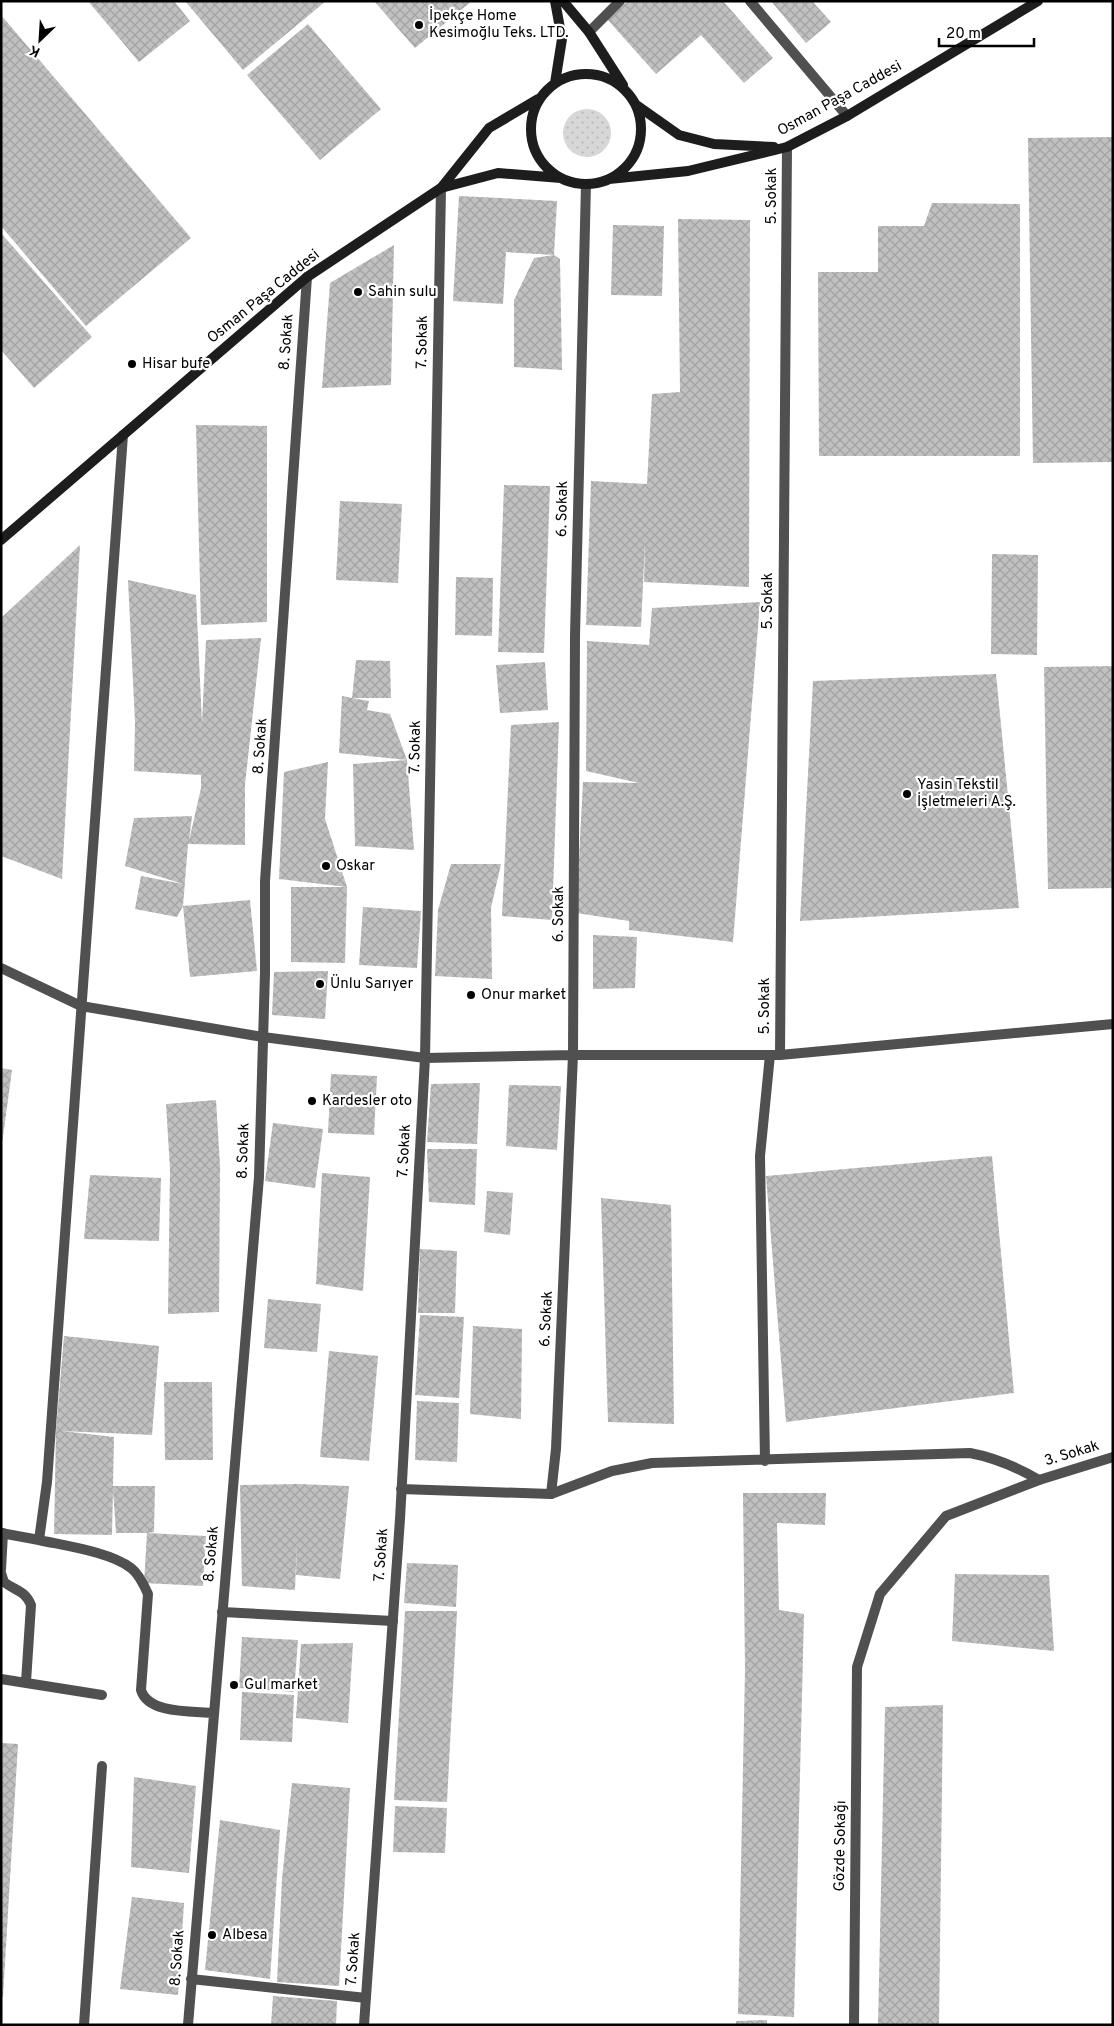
<svg xmlns="http://www.w3.org/2000/svg" width="1114" height="2026" font-family="Overpass,sans-serif">
	<style>
		.grass { fill: url(#grass-dots) }
		.building { fill: url(#building-cross-hatch) }
		.lines { fill: none; stroke-linecap: round; stroke-linejoin: round }
		.lane { stroke: #505050; stroke-width: 10 }
		.street { stroke: #505050; stroke-width: 10 }
		.secondary { stroke: #1d1d1d; stroke-width: 10 }
		.poi-dot { fill: #000; stroke: #fff; stroke-width: 2 }
		.labels { text-anchor: middle; dominant-baseline: central; stroke-width: 4.5; stroke-linejoin: round; paint-order: stroke }
		.poi-label { font-size: 15px; fill: #000; stroke: #fff; text-anchor: start }
		.street-label { font-size: 15px; fill: #000; stroke: #fff }
	</style>
	<defs>
		<pattern id="grass-dots" width="8" height="8" patternUnits="userSpaceOnUse" patternTransform="scale(1.25)"><rect width="8" height="8" fill="#d7d7d7"/><path d="M2 2h.1M6 6h.1" fill="none" stroke="#b7b7b7" stroke-width="1.8" stroke-linecap="round"/></pattern>
		<pattern id="building-cross-hatch" width="8" height="8" patternUnits="userSpaceOnUse" patternTransform="scale(1.25)"><rect width="8" height="8" fill="#c0c0c0"/><path d="M0 0l8 8M0 8l8-8" fill="none" stroke="#a3a3a3"/></pattern>
	</defs>
	<rect width="100%" height="100%" fill="#fff"/>
	<path class="grass" d="M563 133a24 24 0 1 1 48 0a24 24 0 1 1-48 0Z"/>
	<path class="building" d="M88 1H174L190 21 139 62Z
		M185 1H326L243 70Z
		M374 1H472L415 48Z
		M628 1H723L773 58 744 83 701 35 656 74 607 19Z
		M771 1H812L831 22 806 43Z
		M1 15 191 238 86 326 1 226Z
		M308 24 381 109 320 160 247 75Z
		M1113 137V462L1033 463 1028 138Z
		M459 196 557 201 554 255 560 259 562 370 514 367V300L534 258 554 255 506 252 503 304 453 301Z
		M932 203 1020 204V456H819L818 272H878V226H924Z
		M678 219 750 220 749 587 644 582 645 541 641 627 586 625 591 481 647 484 652 394 680 392Z
		M613 225 664 226 662 296 611 295Z
		M1 233 92 337 34 388 1 350Z
		M394 245 391 385 322 388 330 283Z
		M196 425 267 426V622L201 625Z
		M504 485 550 486 544 653 498 652Z
		M340 501 402 504 398 583 336 580Z
		M80 545 62 879 1 856V618Z
		M992 554 1038 555 1037 655 991 654Z
		M456 577 493 578 492 636 455 635Z
		M128 580 196 595 202 723 206 640 261 638 245 785V845L188 844 183 906 177 917 135 909 141 876 183 884 125 866 134 818 192 816 189 841 201 788V775L134 771 135 722Z
		M760 602 733 942 629 930V921L576 913 583 782 639 783 586 771 587 641 649 645 652 608Z
		M356 660 390 661 391 698H352L369 701 367 710 390 714 407 760 414 850 355 846 353 764 407 760 339 753 342 696 352 698Z
		M545 662 548 710 500 713 496 665Z
		M1113 666V888L1048 889 1044 667Z
		M996 674 1019 908 800 921 813 681Z
		M559 722 552 920 502 916 511 725Z
		M328 762 325 819 347 887 279 879 284 772Z
		M451 864H501L491 908 492 979 435 976 438 910Z
		M291 887H347L345 963 291 962Z
		M250 900 257 971 190 977 183 906Z
		M363 907 421 911 417 968 359 965Z
		M593 935 637 937 635 988 593 989Z
		M328 971 325 1019 272 1015 274 972Z
		M1 1068 12 1070 2 1144H1Z
		M331 1074 377 1076 374 1135 328 1133Z
		M480 1083 477 1144 427 1142 431 1084Z
		M509 1085 561 1086 557 1150 506 1146Z
		M216 1100 220 1165 219 1312 168 1314 170 1169 166 1104Z
		M273 1123 323 1129 315 1188 265 1181Z
		M427 1149H477L475 1205 429 1202Z
		M992 1156 1014 1393 786 1422 766 1176Z
		M322 1173 370 1177 363 1291 316 1284Z
		M90 1175 161 1178 159 1241 84 1239Z
		M487 1191 513 1193 510 1235 484 1232Z
		M601 1198 671 1205 674 1424 608 1422Z
		M420 1249 457 1251 455 1313H418Z
		M268 1299 321 1304 317 1352 264 1348Z
		M420 1315 464 1317 459 1398 415 1395Z
		M473 1326 522 1329 521 1419 470 1414Z
		M64 1336 159 1346 152 1435 62 1431 114 1437 113 1486H155L154 1532 147 1533 206 1536 203 1586 144 1583 147 1533H116L113 1490 112 1535 54 1534 56 1430Z
		M329 1351 378 1356 369 1461 320 1457Z
		M164 1382H212L213 1460H165Z
		M417 1401 459 1403 457 1462 415 1460Z
		M298 1484 349 1486 340 1579 296 1575 297 1537 295 1590 242 1586 240 1485Z
		M743 1493H826L825 1525 777 1523 779 1610 804 1614 794 2017 738 2014 745 1670Z
		M407 1563 458 1565 456 1607 404 1603Z
		M955 1574 1049 1575 1054 1651 952 1641Z
		M405 1611H457L447 1802 394 1800Z
		M242 1637 298 1640 294 1692 239 1688Z
		M353 1643 348 1723 296 1718 301 1644Z
		M242 1692 294 1695 292 1742 240 1740Z
		M943 1705 939 2025H878L885 1707Z
		M1 1743 18 1744 3 1997H1Z
		M134 1777 196 1786 189 1873 131 1867Z
		M292 1783 350 1788 339 1986 277 1982 282 1879Z
		M395 1806 447 1808 445 1853 393 1852Z
		M220 1820 280 1830 270 1979 205 1970Z
		M132 1897 184 1903 178 1995 120 1989Z
		M273 1996 337 2001 336 2025H271Z
		M767 2020V2025H736V2021Z"/>
	<g class="lines">
		<path class="lane" d="M765 1461 760 1156 770 1055
			M551 1494 612 1471 652 1463 970 1453C996 1458 1017 1467 1039 1480
			M1 1570 3 1533
			M1 1573 4 1582C15 1591 25 1590 31 1605L26 1682
			M222 1612 393 1621
			M1 1679 102 1695
			M84 2025 102 1766"/>
		<path class="street" d="M750 1 847 116
			M589 32 620 1
			M1 968 81 1006 263 1037 425 1058 573 1055H780L1113 1024
			M780 1055 787 147
			M401 1489 551 1494 556 1449 573 1055 575 636 586 184
			M1 1533 39 1540 47 1482 123 435
			M39 1540C66 1546 110 1552 131 1568 139 1574 144 1585 148 1594L141 1690C148 1714 192 1711 213 1713
			M191 1979 366 1998
			M188 2025 259 1177 265 973V881L307 277
			M364 2025 400 1519 425 1058 441 188
			M854 2025 857 1667 880 1594 946 1516 1039 1480 1113 1457"/>
		<path class="secondary" d="M555 1 562 39 555 83
			M563 1 589 32 623 85
			M531 129a55 55 0 1 1 110 0a55 55 0 1 1-110 0Z
			M635 104 679 135 714 144 774 147
			M609 179 688 171 787 147 847 116 1038 1
			M441 188 498 173 561 178
			M1 540 307 277 441 188 489 128 538 99"/>
	</g>
	<g class="poi-dot">
		<circle cx="419" cy="25" r="5"/>
		<circle cx="358" cy="292" r="5"/>
		<circle cx="132" cy="364" r="5"/>
		<circle cx="907" cy="794" r="5"/>
		<circle cx="326" cy="866" r="5"/>
		<circle cx="320" cy="984" r="5"/>
		<circle cx="471" cy="995" r="5"/>
		<circle cx="312" cy="1101" r="5"/>
		<circle cx="234" cy="1685" r="5"/>
		<circle cx="212" cy="1935" r="5"/>
	</g>
	<g class="labels">
		<g class="poi-label">
			<text x="429" y="16">İpekçe Home<tspan x="429" dy="17">Kesimoğlu Teks. LTD.</tspan></text>
			<text x="368" y="292">Sahin sulu</text>
			<text x="142" y="364">Hisar bufe</text>
			<text x="917" y="785">Yasin Tekstil<tspan x="917" dy="17">İşletmeleri A.Ş.</tspan></text>
			<text x="336" y="866">Oskar</text>
			<text x="330" y="984">Ünlu Sarıyer</text>
			<text x="481" y="995">Onur market</text>
			<text x="322" y="1101">Kardesler oto</text>
			<text x="244" y="1685">Gul market</text>
			<text x="222" y="1935">Albesa</text>
		</g>
		<g class="street-label">
			<text transform="translate(840 99) rotate(-29)">Osman Paşa Caddesi</text>
			<text transform="translate(772 196) rotate(-90)">5. Sokak</text>
			<text transform="translate(264 297) rotate(-39)">Osman Paşa Caddesi</text>
			<text transform="translate(287 342) rotate(-86)">8. Sokak</text>
			<text transform="translate(423 342) rotate(-89)">7. Sokak</text>
			<text transform="translate(563 509) rotate(-89)">6. Sokak</text>
			<text transform="translate(768 601) rotate(-90)">5. Sokak</text>
			<text transform="translate(261 746) rotate(-86)">8. Sokak</text>
			<text transform="translate(416 747) rotate(-89)">7. Sokak</text>
			<text transform="translate(559 914) rotate(-90)">6. Sokak</text>
			<text transform="translate(765 1006) rotate(-90)">5. Sokak</text>
			<text transform="translate(244 1151) rotate(-88)">8. Sokak</text>
			<text transform="translate(405 1151) rotate(-87)">7. Sokak</text>
			<text transform="translate(547 1319) rotate(-87)">6. Sokak</text>
			<text transform="translate(1072 1454) rotate(-17)">3. Sokak</text>
			<text transform="translate(212 1554) rotate(-85)">8. Sokak</text>
			<text transform="translate(382 1555) rotate(-86)">7. Sokak</text>
			<text transform="translate(841 1846) rotate(-89)">Gözde Sokağı</text>
			<text transform="translate(178 1958) rotate(-86)">8. Sokak</text>
			<text transform="translate(354 1959) rotate(-86)">7. Sokak</text>
		</g>
	</g>
	<rect width="1114" height="2026" fill="none" stroke="#000000" stroke-width="5"/>
	<g transform="translate(40 40) rotate(205)" stroke="#ffffff" stroke-width="4" paint-order="stroke">
	<path d="M0-4L9 19L0 12L-9 19Z" fill="#000000"/>
	<text y="-8" font-size="14" font-weight="bold" text-anchor="middle" fill="#000000">K</text>
	</g>
	<path d="M939 38v8h95v-8" fill="none" stroke="#000000" stroke-width="2.5"/>
	<text x="946" y="38" font-size="15" fill="#000000" stroke="#ffffff" stroke-width="4" paint-order="stroke">20 m</text>
</svg>
